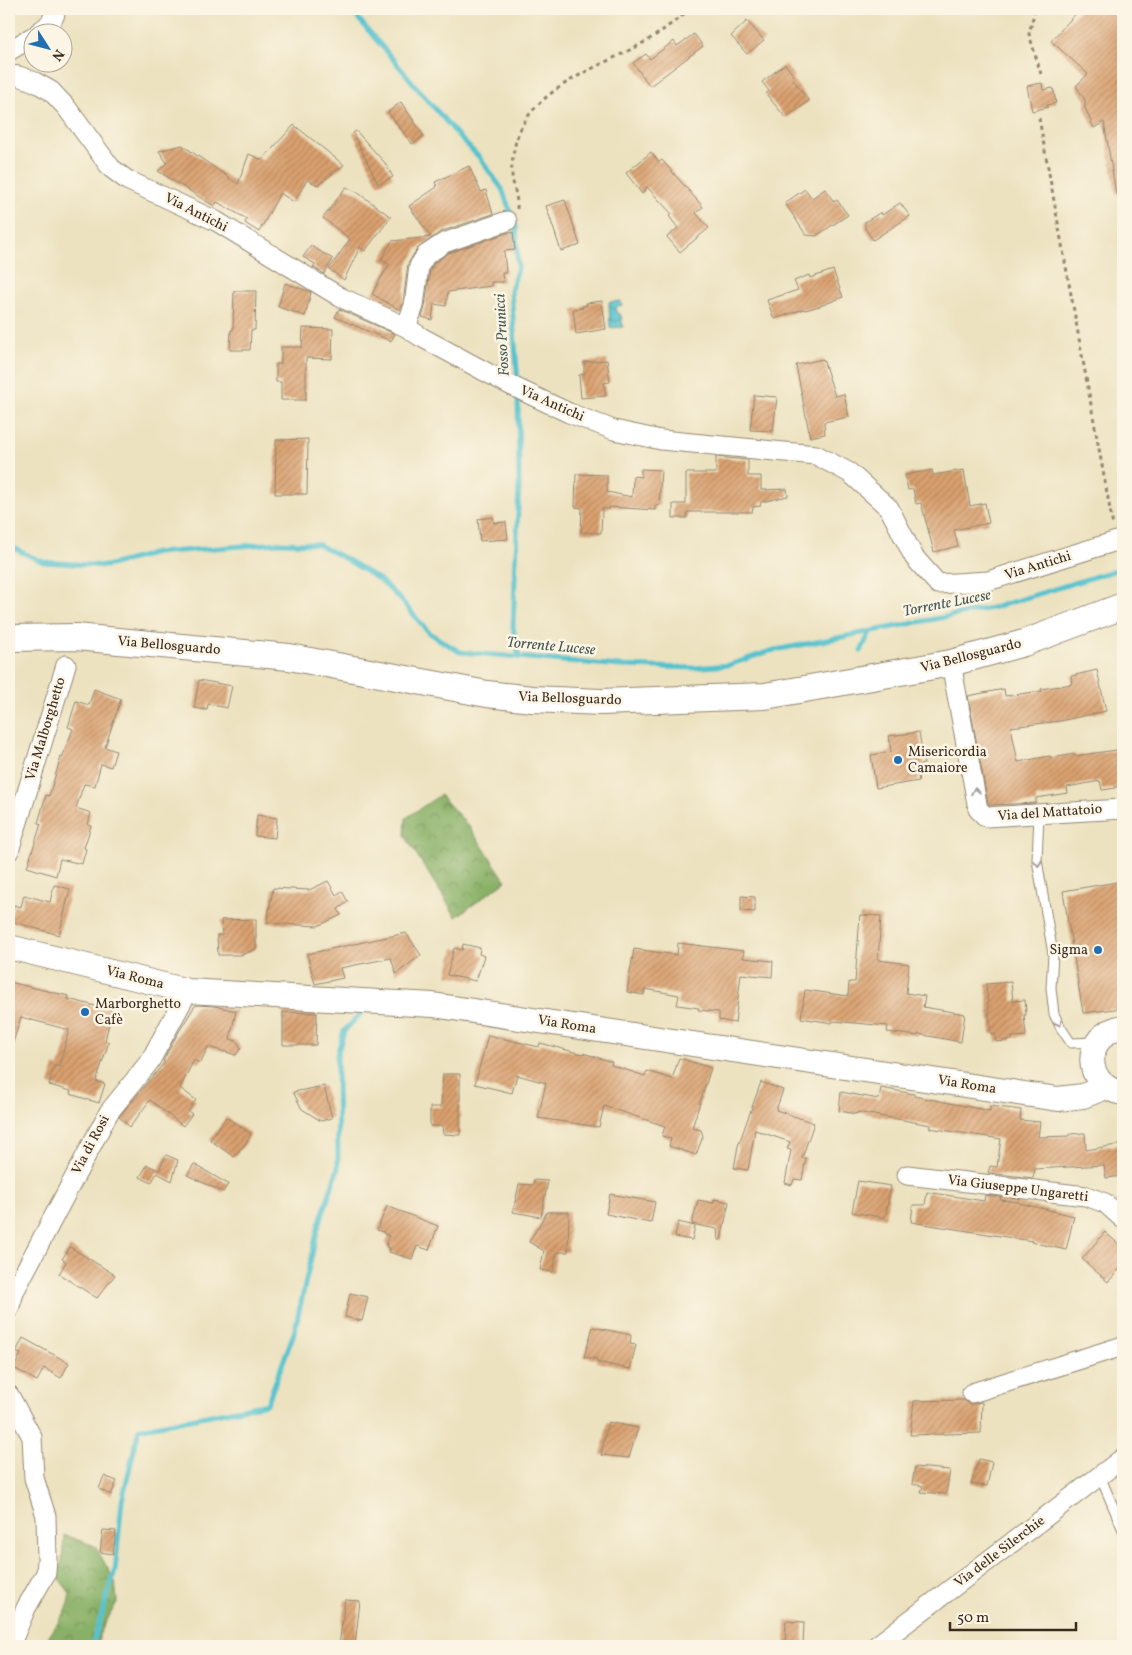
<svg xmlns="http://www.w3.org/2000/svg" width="1132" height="1655" font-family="Vollkorn,serif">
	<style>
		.forest { fill: url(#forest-crowns); stroke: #626d42 }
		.water { fill: url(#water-waves); stroke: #487676 }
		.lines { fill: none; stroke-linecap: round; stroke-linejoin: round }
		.stream { stroke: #56c2ce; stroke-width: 5 }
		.building { fill: url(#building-hatch) }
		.service-casing { stroke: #94866f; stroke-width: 11 }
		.minor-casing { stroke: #94866f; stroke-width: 21 }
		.tertiary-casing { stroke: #94866f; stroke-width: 26 }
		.secondary-casing { stroke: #94866f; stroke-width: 28 }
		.path { stroke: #94866f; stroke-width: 3; stroke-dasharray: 4 4; stroke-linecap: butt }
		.service { stroke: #fff; stroke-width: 9 }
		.minor { stroke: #fff; stroke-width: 19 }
		.tertiary { stroke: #fff; stroke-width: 24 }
		.secondary { stroke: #fff; stroke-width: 26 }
		.oneway { stroke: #a79f9a }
		.poi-dot { fill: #1f6fb2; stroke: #fcf5e5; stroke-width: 2 }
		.labels { text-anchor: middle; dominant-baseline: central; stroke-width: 5; stroke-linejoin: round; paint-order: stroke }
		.street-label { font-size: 14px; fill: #3b2a1e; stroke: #fcf5e5 }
		.poi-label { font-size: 14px; fill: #3b2a1e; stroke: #fcf5e5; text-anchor: start }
		.water-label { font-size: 15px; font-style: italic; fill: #435853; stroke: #fcf5e5 }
	</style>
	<defs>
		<pattern id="forest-crowns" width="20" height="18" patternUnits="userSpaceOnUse" patternTransform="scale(1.25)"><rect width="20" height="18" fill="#88b066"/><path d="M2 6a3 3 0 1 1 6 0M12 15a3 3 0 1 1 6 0" fill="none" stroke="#708f53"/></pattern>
		<pattern id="water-waves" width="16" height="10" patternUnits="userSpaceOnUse" patternTransform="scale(1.25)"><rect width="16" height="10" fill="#56c2ce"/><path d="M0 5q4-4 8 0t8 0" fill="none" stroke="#489ea7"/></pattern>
		<pattern id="building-hatch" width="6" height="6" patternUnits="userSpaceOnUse" patternTransform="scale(1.25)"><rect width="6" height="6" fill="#daa170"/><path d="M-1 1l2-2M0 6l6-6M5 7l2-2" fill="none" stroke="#b2835b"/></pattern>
	</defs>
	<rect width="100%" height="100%" fill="#fcf5e5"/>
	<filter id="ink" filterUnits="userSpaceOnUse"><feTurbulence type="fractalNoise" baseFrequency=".02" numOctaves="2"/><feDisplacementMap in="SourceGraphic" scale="10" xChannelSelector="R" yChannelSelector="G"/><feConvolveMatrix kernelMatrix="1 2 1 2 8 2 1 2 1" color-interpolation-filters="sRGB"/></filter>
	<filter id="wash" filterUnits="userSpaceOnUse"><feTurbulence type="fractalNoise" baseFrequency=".0096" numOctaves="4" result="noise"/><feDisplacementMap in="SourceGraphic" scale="20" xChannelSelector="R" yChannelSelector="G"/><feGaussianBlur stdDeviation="1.12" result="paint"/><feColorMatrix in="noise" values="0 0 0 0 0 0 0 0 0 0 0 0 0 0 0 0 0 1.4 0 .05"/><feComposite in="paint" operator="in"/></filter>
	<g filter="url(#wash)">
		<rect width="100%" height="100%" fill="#ece2c0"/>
		<path class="forest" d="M440 795 468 825 506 881 456 917 405 836 406 818Z
			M64 1535 95 1546 115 1581 117 1602 99 1635V1646H46V1641L67 1609 70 1593 56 1575 62 1560Z"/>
		<path class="water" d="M621 301 622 305 618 306 615 309 617 313 621 315 623 327 610 328 609 302Z"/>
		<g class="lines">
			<path class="stream" d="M350 9 460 138 479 157 502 189 516 227 518 267 511 291 518 383
				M518 394 519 486 513 627 519 658
				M9 546 43 562 106 566 156 553 278 543 317 544 346 559 380 580 401 600 429 633 460 652 620 666 693 668 729 665 770 651 996 607 1123 568
				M861 651 870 632
				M92 1646 115 1571 122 1501 139 1429 267 1404 294 1333 318 1228 338 1168 337 1055 344 1031 365 1009"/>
		</g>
		<g id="blocks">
			<path class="building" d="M1080 9H1123V194H1116L1104 122 1094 128 1085 108V100L1076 86 1088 74 1051 41Z
				M747 21 764 40 747 54 731 36Z
				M694 34 703 46 650 86 633 63 646 54 650 59 674 41 677 46Z
				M785 64 794 76 792 78 809 101 786 118 766 94 769 91 762 82Z
				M1042 83 1043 90 1053 88 1056 103 1047 105 1048 107 1032 111 1027 86Z
				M401 102 424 136 412 144 388 112Z
				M294 125 344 165 318 185 307 180 294 202 280 193 259 232 245 223 247 219 217 202 214 206 158 171 167 163 159 151 182 145 238 184 249 154 262 160Z
				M356 131 385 163 393 177 378 184 353 133Z
				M651 152 659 162 662 160 703 207 696 213 709 228 680 252 667 237 678 228 669 216 672 214 647 187 642 194 626 173Z
				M469 166 481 192 486 190 493 214 440 232 417 249 408 264 403 303 400 310 372 294 389 264 381 260 392 241 431 237 409 206 437 187 435 182Z
				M346 187 357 192 391 217 365 251 360 247 344 280 329 269 350 239 323 218Z
				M805 189 812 198 825 189 834 202 837 200 848 215 816 236 806 235 785 203Z
				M565 200 580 245 561 251 546 206Z
				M900 203 910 216 873 240 865 228V222L881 212 882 215Z
				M513 232 515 250 504 251 506 273H502L503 282H491V286L448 292 446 306 434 304 432 320 422 317 425 307 430 270 434 263 449 253 507 233Z
				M311 246 333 259 324 274 313 267 315 264 303 257Z
				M833 270 843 297 820 306 805 310 804 309 774 319 767 300 798 290 794 281 809 275 810 278Z
				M285 283 311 292 305 316 278 307Z
				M234 291H256L255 330H251L250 350H230L231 330H233Z
				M602 301 606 329 576 334 573 309 583 308 582 306 587 305 586 303Z
				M339 309 395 334 391 341 335 317Z
				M303 328 333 329 332 359 306 358V400H281V382H276V364H281V347H302Z
				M823 359 835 396 844 394 849 417 824 422 825 434 810 437 796 365Z
				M607 360 610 382 604 383 606 396 581 398 579 375 584 374V362Z
				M754 395 777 397 773 431 750 430Z
				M308 439 307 494H275L276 440Z
				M716 457 748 460V476H761V490L787 489 788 496 761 502 760 506 753 507 752 512H687V518H673V504H686V473H716Z
				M641 469 661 470 659 506 655 505V510L609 507V509H602L601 533 581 532 582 508 575 507 576 474 607 475V492L632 497 633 476 641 477Z
				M932 470 933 475 964 470 970 506 985 503 989 523 954 530 958 546 934 552 921 503 916 504 913 489 908 490 905 475Z
				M493 517 494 523 506 522 508 539 480 541 478 519Z
				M1097 670 1106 711 1060 721 1011 727 1018 762 1050 756 1051 758 1075 754V756L1123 749V785L1116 786V788L1102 790 1100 781 1067 787 1068 793 1036 798V803L990 805 988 804 968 696 1004 689 1005 696 1042 691 1041 689 1072 684 1071 676Z
				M199 680 232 686 227 708 208 704 207 710 194 708Z
				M94 689 121 699 105 747 116 751 111 767 101 764 95 786 84 784 76 808 91 813 88 825 91 826 84 848 86 849 82 864 60 859 56 876 27 867 41 824 38 823 46 795 49 796 61 757 62 758 73 729 68 727 76 701 89 705Z
				M919 732 924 764 916 766 919 781 876 788 871 755 891 752 889 736Z
				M257 815 277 818 275 838 255 836Z
				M328 881 336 895 342 891 348 902 338 909 341 915 318 926 267 923 273 888 309 890Z
				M1123 881V1008L1083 1013 1063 891Z
				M54 885 70 889 59 935 10 921 14 905 21 907 24 895 50 902Z
				M741 896 755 897V912L741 911Z
				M860 915 881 916 878 960 909 964 906 993 925 996 923 1007 965 1014 961 1042 918 1034V1036L887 1032 888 1026 833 1021 832 1023 801 1018 805 990 848 996 849 982H855Z
				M256 919V949L241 955H218L217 935H222L221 920Z
				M406 933 421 955 396 974 391 958 340 968 343 978 315 984 307 954Z
				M678 943 744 951 743 958 773 961 772 977 741 974 735 1023 719 1020V1012L698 1010 699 1008 677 1005 679 995 645 989 644 995 627 992 634 949 677 955Z
				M463 944 480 948 479 954 484 956 476 981 447 975 454 948 462 950Z
				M9 982 69 996 68 999 112 1010 105 1041 109 1042 96 1081 105 1084 99 1103 70 1094 71 1091 49 1085 54 1065 59 1067 69 1030 21 1017 12 1046H9Z
				M1011 982 1013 1001 1025 1000 1026 1015H1024L1026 1036 1012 1037V1040L996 1042 995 1034H991L986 984Z
				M197 1005 214 1006 236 1011 230 1039 237 1041 241 1048 236 1055 208 1047 200 1063 194 1060 180 1088 196 1100 188 1111 192 1114 183 1126 150 1100 130 1127 119 1117 165 1062 163 1061 174 1040 194 1007Z
				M283 1012 317 1013 316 1045H283Z
				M488 1035 539 1047 540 1043 582 1054 583 1053 612 1062 611 1065 645 1076 647 1071 672 1079 679 1058 711 1068 692 1128 701 1130 703 1136 696 1155 669 1146 671 1139 662 1136 665 1126 604 1106 599 1127 538 1118 546 1083 517 1075 512 1093 475 1084Z
				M443 1074H460V1135L443 1134 442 1126H430V1107H441Z
				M761 1082 783 1090 776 1110 814 1123 802 1158H806L802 1180 794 1179 792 1185 785 1183 791 1150 787 1149 790 1142 755 1130 748 1170 734 1168 738 1146Z
				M324 1086 332 1118 321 1121 302 1109 293 1092Z
				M881 1088 914 1094V1096L990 1111V1106L1021 1110 1020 1120 1040 1122 1038 1137 1070 1136V1134L1085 1133 1086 1150 1123 1144V1176L1106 1178 1104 1165 1035 1169 1033 1178 988 1173 990 1166 997 1167 1001 1139 929 1128 931 1125 857 1112V1114L839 1111 841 1092 879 1099Z
				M226 1117 251 1134 245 1144 234 1157 210 1140Z
				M166 1155 178 1160 172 1181 157 1173 151 1183 140 1177 147 1165 159 1170Z
				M194 1164 228 1184 223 1192 187 1175Z
				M534 1180 548 1181 541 1217 513 1212 519 1184 533 1185Z
				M858 1181 891 1186 885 1218 852 1212Z
				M927 1192 984 1201 985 1195 1001 1197 1000 1200 1019 1202V1203L1074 1216 1066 1250 1031 1242 1032 1241 911 1222 913 1205H925Z
				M610 1194 655 1202 651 1223 606 1214Z
				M714 1199 729 1202 721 1240H718L717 1229 692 1224 698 1200 714 1203Z
				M387 1206 438 1226 429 1250 417 1246 412 1259 389 1252 390 1248 386 1247 387 1244H385L389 1236 384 1234V1232L377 1230Z
				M547 1212H569L568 1252H557L553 1272 540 1270 544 1251 529 1242Z
				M678 1222 695 1226 692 1240 675 1237Z
				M1105 1232 1123 1248V1265L1108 1282 1082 1259Z
				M70 1247 115 1275 97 1298 59 1274 66 1262 62 1259Z
				M350 1293 368 1297 362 1321 345 1317Z
				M593 1327 631 1335 630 1344 636 1345 630 1369 596 1362 597 1359 584 1357Z
				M23 1338 69 1363 61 1378 44 1368 37 1381 14 1368 21 1354 16 1352Z
				M964 1400 970 1404 982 1402 981 1433 910 1435 914 1401Z
				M608 1422 638 1428 629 1458 601 1455Z
				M979 1459 992 1462 987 1486 971 1484Z
				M915 1467 950 1470 946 1494 921 1492 923 1486 912 1484Z
				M104 1476 117 1481 111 1495 99 1489Z
				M103 1530 116 1531 113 1554 100 1552Z
				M345 1600 360 1601 355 1646H339Z
				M786 1621 804 1622 803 1646H785Z"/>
		</g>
	</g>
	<g filter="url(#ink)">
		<use href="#blocks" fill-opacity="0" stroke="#94866f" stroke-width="1"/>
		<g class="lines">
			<g class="service-casing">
				<path id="service" d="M1039 815 1037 860 1053 954 1051 988 1054 1014 1061 1028 1071 1043 1096 1042
					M1100 1476 1123 1530"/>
			</g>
			<g class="minor-casing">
				<path id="minor" d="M39 32C47 27 55 19 56 9
					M9 51 32 37
					M9 75 19 76 35 82 51 91 66 107 111 168 127 180 216 221 340 297 406 327 421 337 510 385 569 413 614 430 661 440 816 455 850 473 889 508 914 557 938 584 988 581 1123 539
					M406 327 414 306 419 266 426 255 444 243 507 221
					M951 663 978 809 986 817 1123 809
					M9 851 66 665
					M907 1175 1086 1196 1105 1203 1123 1219
					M9 1309 15 1290 109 1112 150 1061 188 991
					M972 1393 1123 1346
					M9 1395 32 1437 34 1478 46 1516 47 1559 46 1573 26 1608 10 1646
					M876 1646 1123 1458"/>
			</g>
			<g class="tertiary-casing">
				<path id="tertiary" d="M9 947 188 991 433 1005 1058 1099 1083 1096 1106 1087
					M1123 1027C1082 1033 1082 1087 1123 1093"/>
			</g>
			<g class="secondary-casing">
				<path id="secondary" d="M9 638 76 637 289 657 487 694 532 699 601 702 765 696 951 663 1024 643 1123 606"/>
			</g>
			<path class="path" d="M1035 9 1029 34 1041 74
				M1039 118 1113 526
				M517 209C518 197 513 187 512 175 511 167 513 154 515 145 528 87 603 67 648 40 663 31 677 19 691 9"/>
			<use href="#service" class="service"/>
			<use href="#minor" class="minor"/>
			<use href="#tertiary" class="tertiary"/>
			<use href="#secondary" class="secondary"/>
		</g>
		<defs><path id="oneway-chevron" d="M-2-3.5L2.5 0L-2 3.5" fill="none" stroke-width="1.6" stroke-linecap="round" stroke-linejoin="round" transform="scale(1.25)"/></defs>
		<g class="oneway">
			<use href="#oneway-chevron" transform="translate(975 791) rotate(-101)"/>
			<use href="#oneway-chevron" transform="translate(1038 863) rotate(84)"/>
			<use href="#oneway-chevron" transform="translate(1059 1023) rotate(63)"/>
		</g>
	</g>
	<g class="poi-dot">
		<circle cx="898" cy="760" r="5"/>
		<circle cx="1098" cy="950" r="5"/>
		<circle cx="85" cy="1012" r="5"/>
	</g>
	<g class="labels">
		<g class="street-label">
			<text transform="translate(196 213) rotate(27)">Via Antichi</text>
			<text transform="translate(552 404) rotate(24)">Via Antichi</text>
			<text transform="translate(1038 566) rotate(-17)">Via Antichi</text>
			<text transform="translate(169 646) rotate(5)">Via Bellosguardo</text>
			<text transform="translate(971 656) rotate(-14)">Via Bellosguardo</text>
			<text transform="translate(570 699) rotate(2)">Via Bellosguardo</text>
			<text transform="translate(46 729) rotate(-73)">Via Malborghetto</text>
			<text transform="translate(1050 813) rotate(-4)">Via del Mattatoio</text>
			<text transform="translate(135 978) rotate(14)">Via Roma</text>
			<text transform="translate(567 1025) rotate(9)">Via Roma</text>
			<text transform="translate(967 1085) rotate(9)">Via Roma</text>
			<text transform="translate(91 1145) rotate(-62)">Via di Rosi</text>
			<text transform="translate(1018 1189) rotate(7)">Via Giuseppe Ungaretti</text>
			<text transform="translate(1000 1552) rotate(-37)">Via delle Silerchie</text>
		</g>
		<g class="poi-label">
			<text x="908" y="752">Misericordia<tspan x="908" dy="16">Camaiore</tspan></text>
			<text x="1088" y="950" text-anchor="end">Sigma</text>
			<text x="95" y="1004">Marborghetto<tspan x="95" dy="16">Cafè</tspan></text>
		</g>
		<g class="water-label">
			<text transform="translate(503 335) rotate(-93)">Fosso Prunicci</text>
			<text transform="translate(947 604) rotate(-11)">Torrente Lucese</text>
			<text transform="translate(551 647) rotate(5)">Torrente Lucese</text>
		</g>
	</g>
	<rect width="1132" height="1655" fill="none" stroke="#fcf5e5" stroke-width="30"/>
	<g transform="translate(48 48) rotate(126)"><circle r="24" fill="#fcf5e5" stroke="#afa495"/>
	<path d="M0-4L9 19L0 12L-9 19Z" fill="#1f6fb2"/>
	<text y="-8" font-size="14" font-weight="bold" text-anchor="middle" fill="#3b2a1e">N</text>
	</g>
	<path d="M950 1622v8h126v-8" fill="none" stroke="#3b2a1e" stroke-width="2.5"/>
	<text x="957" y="1622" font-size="15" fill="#3b2a1e" stroke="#fcf5e5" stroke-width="4" paint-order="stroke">50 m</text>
</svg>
